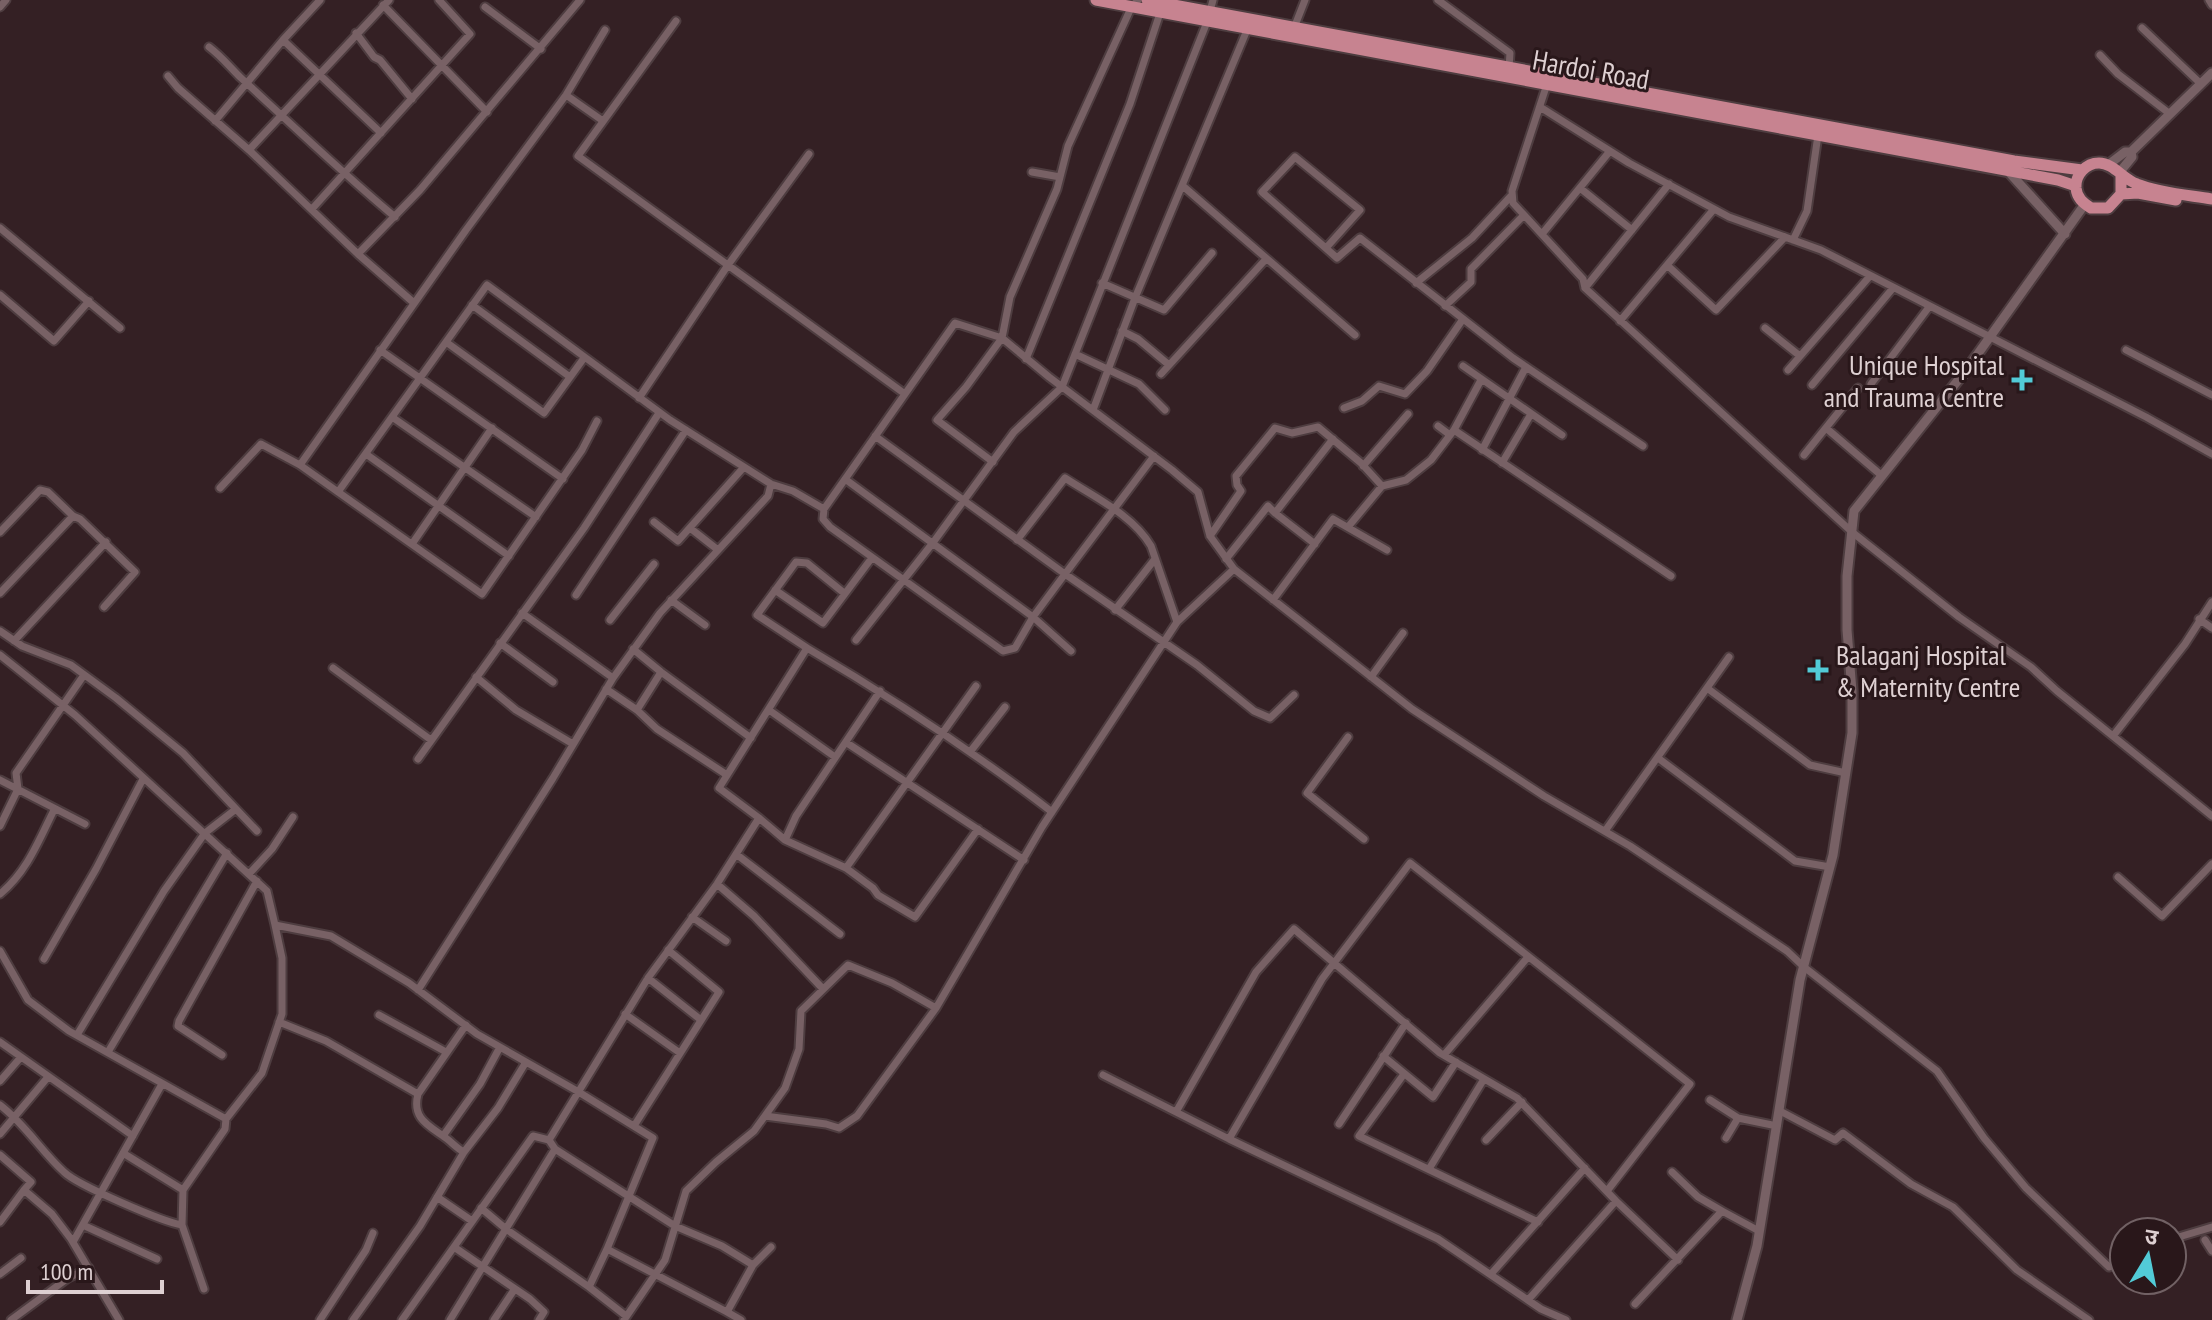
<svg xmlns="http://www.w3.org/2000/svg" width="2212" height="1320" font-family="'PT Sans Narrow','Noto Sans Devanagari',sans-serif">
	<style>
		.lines { fill: none; stroke-linecap: round; stroke-linejoin: round }
		.minor-casing { stroke: #4e3d40; stroke-width: 11 }
		.tertiary-casing { stroke: #4e3d40; stroke-width: 13 }
		.primary-casing { stroke: #4e3d40; stroke-width: 15 }
		.minor { stroke: #786165; stroke-width: 7 }
		.tertiary { stroke: #786165; stroke-width: 9 }
		.primary { stroke: #c78390; stroke-width: 11 }
		.poi-dot { fill: #52cbd7; stroke: #29171a; stroke-width: 3 }
		.labels { text-anchor: middle; dominant-baseline: central; stroke-width: 6; stroke-linejoin: round; paint-order: stroke }
		.street-label { font-size: 28px; fill: #ded0d2; stroke: #29171a }
		.poi-label { font-size: 28px; fill: #ded0d2; stroke: #29171a; text-anchor: end }
	</style>
	<rect width="100%" height="100%" fill="#342024"/>
	<g class="lines">
		<g class="minor-casing">
			<path id="minor" d="M389 0 249 150 358 254 420 190 580 0
				M1438 0 1510 53 1509 68
				M2209 0 2212 5
				M383 5 487 112
				M0 7 6 0
				M485 7 541 49
				M676 21 578 156 905 394
				M1294 28 1305 0
				M2142 28 2201 84
				M356 33 374 57 380 60 412 99
				M283 40 381 133
				M209 47C221 56 229 66 240 77 291 124 342 173 395 217
				M2100 55 2118 74 2170 114
				M168 76 178 88 249 150
				M1548 81 1512 191 1513 203 1583 279 1585 288 1852 532 1959 617 2031 667 2057 691 2212 816
				M566 95 603 121
				M1540 107 1629 163 1729 217 1821 250 2146 417 2212 454
				M215 121 283 40 320 0
				M1032 172 1060 177
				M1184 187 1355 335
				M1580 188 1632 230
				M312 209 470 34 439 0
				M0 228 120 328
				M1542 234 1610 151
				M1793 240 1807 211 1818 135
				M1326 248 1360 210 1295 157 1262 192 1337 258 1360 238 1513 358 1643 446
				M358 254 414 303
				M1667 265 1716 310 1785 237
				M1102 283 1164 310 1212 253
				M1416 283 1472 238 1512 195
				M1585 288 1669 184
				M0 295 54 341 89 301
				M472 305 570 377
				M1445 306 1471 282V269L1524 215
				M1620 321 1714 209
				M1765 328 1800 356
				M1122 331 1138 339 1169 365
				M446 342 544 413 584 358
				M380 350 563 479
				M2126 350 2212 395
				M1075 354 1139 384 1165 410
				M1026 359 1130 104 1160 13
				M1463 366 1562 435
				M1788 370 1870 276
				M1161 374 1266 259
				M1871 384 1929 307
				M1812 385 1893 288
				M639 398 728 265 809 154
				M1344 408 1362 401 1379 386 1405 394 1427 371 1463 319
				M1093 410 1135 298 1247 30
				M392 417 536 517
				M1438 426 1450 435
				M1826 428 1881 475
				M1454 430 1671 576
				M875 436 1065 574 1154 456
				M1482 450 1526 367
				M366 454 509 556
				M1804 455 1858 388
				M993 462 937 420 966 387 1002 338 1010 297 1057 189 1068 146 1131 8 1138 0
				M1502 463 1531 414
				M300 465 466 230 566 95 605 30
				M1363 466 1408 414
				M845 479 1033 617 1065 574 1197 665 1254 711 1270 718 1294 695
				M220 488 261 444 300 465 482 594 582 450 597 421
				M338 492 487 285 670 420 771 484 793 491 824 509 955 323 1002 338 1049 377 1172 470 1198 492 1210 536 1234 569 1412 709 1544 796 1630 846 1787 951 1804 967 1937 1071 1984 1138 2026 1188 2109 1267 2124 1260
				M824 509 823 519 830 527 1003 651 1015 648 1033 617 1071 651
				M1275 513 1315 544
				M654 522 678 541 744 467
				M1348 527 1382 486 1406 480 1431 460 1454 430 1481 380
				M690 528 718 550
				M0 532 40 490 48 492 73 516 80 519 135 572 104 607
				M1210 536 1241 491 1237 485 1236 476 1275 428 1292 433 1318 427 1361 463 1382 486
				M1017 540 1065 478C1094 497 1133 515 1151 546L1177 622
				M412 544 492 428
				M1226 559 1268 506 1275 513 1333 439
				M775 590 823 623 871 559
				M0 593 73 516
				M576 595 686 430
				M671 600 705 625
				M1273 600 1333 519 1387 550
				M1115 610 1155 559
				M522 613 613 678
				M2199 619 2212 628
				M610 620 654 564
				M0 631 22 646 71 665 116 698 183 753 236 809 205 833 164 891 77 1035
				M856 640 932 544 1014 432 1062 387 1207 22 1213 0
				M14 641 106 542
				M500 643 553 682
				M807 648 757 615 796 562 807 563 844 593
				M633 649 661 672 751 738
				M0 655 75 715 267 891 275 925 331 936 409 983 477 1034 577 1091 653 1138 607 1249 727 1312 753 1265 771 1247
				M333 668 431 740
				M476 677 516 710 573 744
				M1371 677 1403 633
				M1707 688 1810 765 1846 773
				M606 689 637 710 657 729 727 775
				M637 710 661 672
				M769 710 835 757
				M2113 736 2185 644 2212 602
				M1348 737 1307 793 1364 839
				M847 743 1024 860
				M970 752 1005 707
				M1658 758 1795 861 1830 867
				M418 759 584 528 659 413
				M0 780 85 824
				M236 809 257 831
				M759 818 785 840 846 868 873 888 878 895 915 917 978 829
				M0 826 18 789 16 773 84 675
				M1605 831 1729 657
				M785 840 796 816 880 691
				M736 854 840 934
				M846 868 976 686
				M249 874 272 849 293 817
				M2118 877 2162 916 2212 864
				M717 884 754 916 823 989
				M0 894C27 872 39 840 54 810
				M692 917 726 941
				M0 951 28 1000 69 1031 226 1119 262 1073 282 1014V958L275 925
				M44 959 96 869 143 779
				M648 978 701 1020
				M418 990 553 778 613 678 660 613 768 496 771 484
				M625 1014 680 1053
				M379 1015 446 1052
				M279 1022 326 1041 418 1094
				M0 1042 133 1136
				M108 1052 227 853
				M222 1055 178 1026 179 1021 257 881
				M1444 1055 1528 957
				M1383 1056 1433 1097 1456 1062
				M1404 1074 1359 1136 1538 1222
				M1103 1075 1229 1139 1438 1239 1541 1309 1566 1320
				M0 1081 21 1057
				M1710 1100 1738 1118 1777 1126
				M0 1105C25 1124 41 1151 64 1172 77 1185 163 1222 182 1225
				M1780 1111 1835 1140 1843 1133 1911 1184 1953 1207 2017 1270 2089 1320
				M1176 1112 1256 972 1294 929 1440 1053 1517 1098 1616 1201 1678 1260
				M765 1116 826 1124 839 1128 857 1116 936 1008 1042 827 1177 622 1234 569
				M1339 1124 1406 1023
				M634 1126 719 992 668 950
				M0 1134 48 1077
				M443 1136 480 1084 500 1047
				M1726 1138 1738 1118
				M1229 1139 1322 979 1410 863 1690 1084 1607 1191
				M549 1140 648 978 717 884 759 818 719 788 807 648C892 698 974 752 1052 812
				M1486 1140 1522 1102
				M464 1152C456 1148 451 1141 443 1136 426 1124 412 1117 418 1094L466 1025
				M123 1153 183 1190
				M0 1155 31 1182 24 1190 52 1214 71 1239 119 1320
				M1429 1169 1484 1079
				M1672 1172 1698 1197 1722 1211
				M437 1197 472 1221
				M481 1208 506 1229 589 1287 626 1316
				M0 1222 24 1190
				M85 1226 157 1259
				M2172 1239 2212 1227
				M2205 1240 2212 1251
				M73 1242 162 1084
				M454 1247 530 1299 544 1312 539 1320
				M0 1274 21 1258
				M1491 1274 1585 1168
				M589 1287 607 1249
				M204 1289 182 1225 183 1190 225 1129 226 1119
				M1528 1300 1616 1201
				M1635 1304 1722 1211 1759 1231
				M727 1312 741 1320
				M11 1320 68 1278 89 1268
				M320 1320 366 1250 373 1233
				M353 1320 420 1226 464 1152 498 1108 526 1062
				M402 1320 533 1136 549 1140 555 1149 675 1226 722 1246 753 1265
				M450 1320 555 1149
				M494 1320 514 1290
				M624 1320 665 1260 686 1191 716 1162 754 1131 785 1088 799 1049 801 1011 848 965 892 983 936 1008"/>
		</g>
		<g class="tertiary-casing">
			<path id="tertiary" d="M2108 165 2125 152H2131
				M2008 171 2065 234
				M2119 173 2132 157 2131 152 2212 73
				M1737 1320 1757 1246 1800 980 1833 855 1852 733V691L1847 630V576L1854 511 1967 369 2085 204"/>
		</g>
		<g class="primary-casing">
			<path id="primary" d="M1096 0 2058 180 2076 186
				M1147 0 2014 161 2082 170
				M2121 177V194L2108 208H2091C2083 203 2077 198 2076 188 2075 175 2086 163 2099 163 2113 163 2123 179 2137 184 2160 193 2188 195 2212 199
				M2121 194 2138 193 2176 200"/>
		</g>
		<use href="#minor" class="minor"/>
		<use href="#tertiary" class="tertiary"/>
		<use href="#primary" class="primary"/>
	</g>
	<g class="poi-dot">
		<path d="M2018 368h8v8h8v8h-8v8h-8v-8h-8v-8h8z"/>
		<path d="M1814 658h8v8h8v8h-8v8h-8v-8h-8v-8h8z"/>
	</g>
	<g class="labels">
		<g class="street-label">
			<text transform="translate(1591 69) rotate(10)">Hardoi Road</text>
		</g>
		<g class="poi-label">
			<text x="2004" y="364">Unique Hospital<tspan x="2004" dy="32">and Trauma Centre</tspan></text>
			<text x="1836" y="654" text-anchor="start">Balaganj Hospital<tspan x="1836" dy="32">&amp; Maternity Centre</tspan></text>
		</g>
	</g>
	<g transform="translate(2148 1256) rotate(10)"><circle r="38" fill="#29171a" stroke="#716164" stroke-width="2"/>
	<path d="M0-6L14 30L0 20L-14 30Z" fill="#52cbd7"/>
	<text y="-12" font-size="22" font-weight="bold" text-anchor="middle" fill="#ded0d2">उ</text>
	</g>
	<path d="M28 1280v12h134v-12" fill="none" stroke="#ded0d2" stroke-width="4"/>
	<text x="40" y="1280" font-size="24" fill="#ded0d2" stroke="#29171a" stroke-width="6" paint-order="stroke">100 m</text>
</svg>
